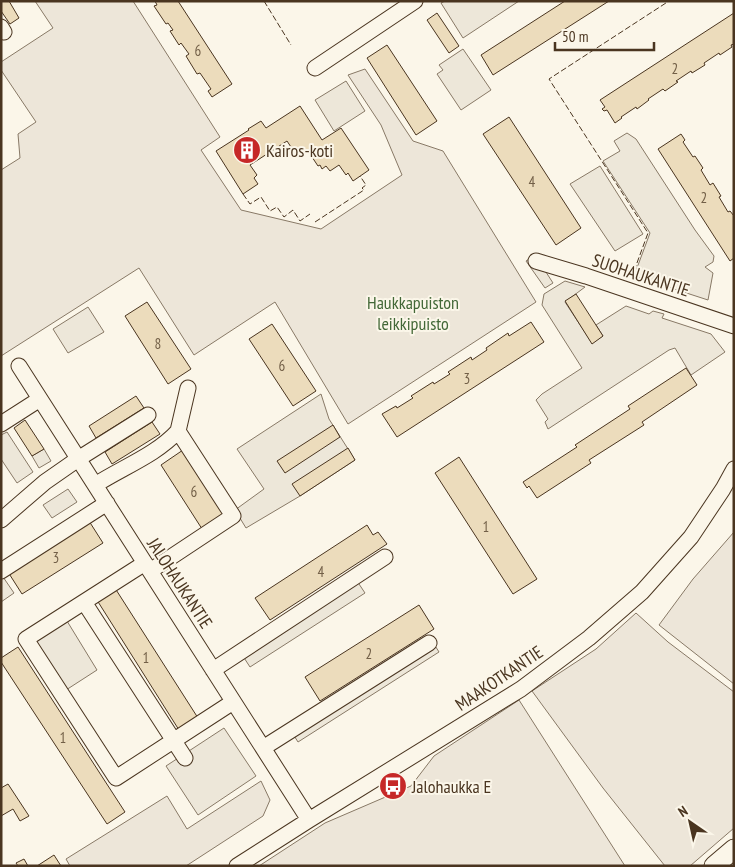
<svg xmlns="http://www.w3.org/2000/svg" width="735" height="867" font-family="'PT Sans Narrow',sans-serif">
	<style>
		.green { fill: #ede6d9; stroke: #887966 }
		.parking { fill: #ede7d9; stroke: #887966 }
		.building { fill: #ecdcbc; stroke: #4a3520 }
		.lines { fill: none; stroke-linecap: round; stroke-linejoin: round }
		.minor-casing { stroke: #4a3520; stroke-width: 17 }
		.major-casing { stroke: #4a3520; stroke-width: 21 }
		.minor { stroke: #fbf6e9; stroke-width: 15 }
		.major { stroke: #fbf6e9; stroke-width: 19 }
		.fence { stroke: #4a3520; stroke-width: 1; stroke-dasharray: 6 2.5; stroke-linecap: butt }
		.labels { text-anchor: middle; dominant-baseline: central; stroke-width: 4; stroke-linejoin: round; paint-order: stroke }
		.number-label { font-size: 15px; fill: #725f47 }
		.poi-label { font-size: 18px; fill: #4a3520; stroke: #fbf6e9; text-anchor: start }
		.street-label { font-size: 18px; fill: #4a3520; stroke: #fbf6e9 }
		.park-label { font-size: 18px; fill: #436837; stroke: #fbf6e9 }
	</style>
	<rect width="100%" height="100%" fill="#fbf6e9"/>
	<path class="green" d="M35 1H133L220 137 201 150 241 210 321 229 402 175 381 125 348 75 365 69 413 141 443 151 536 302 348 424 275 302 194 355 139 268 1 356V170L20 158 18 134 36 122 1 70V62L53 28Z
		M734 532V684L659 625 693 579Z
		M636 613 668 642 734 692V828L690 866H665L603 788 532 691 596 649Z
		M519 700 625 866H259L325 823 411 786 434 756Z
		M261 781 270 800 263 816 186 866H70L66 859 167 796 187 829Z"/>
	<path class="parking" d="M445 1H519L463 38 441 3Z
		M463 49 491 90 461 110 437 74 443 70 439 65Z
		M346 81 365 111 334 131 315 100Z
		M627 133 636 139 695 230 714 256 713 262 705 267 713 273 708 300 634 276 650 233 603 161 620 151 614 141Z
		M600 166 643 234 615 251 570 184Z
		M535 255 553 283 545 288 526 261Z
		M565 281 585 287 565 302 592 343 603 336 596 325 626 306 649 314 653 311 664 314 662 318 711 334 725 352 691 375 675 348 669 350 548 429 545 422 548 419 536 400 542 394 582 368 542 305 544 294Z
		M88 307 104 332 68 353 53 329Z
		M321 394 329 419 355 460 300 496 246 528 235 510 264 489 237 449Z
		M7 432 33 472 17 483 1 459V435Z
		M44 449 51 461 39 468 32 456Z
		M68 489 77 502 52 518 43 505Z
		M351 572 365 593 250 667 237 647Z
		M1 574 14 593 1 602Z
		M67 621 97 670 66 690 35 641Z
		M429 636 439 652 298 742 288 726Z
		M224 728 256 776 198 815 166 766Z"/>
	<path class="building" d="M1 1H9L19 18 10 24 1 11Z
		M155 1H178L232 84 212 97 208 91 211 89 200 73 197 74 186 56 189 54 181 43 179 45 170 31 173 30 168 23 166 24 154 6 157 5Z
		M565 1H609L493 75 481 55Z
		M437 13 459 46 449 53 427 20Z
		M734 13V44L731 45 732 47 720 55 719 53 704 63 705 65 692 73 691 71 676 81 678 82 665 91 663 89 648 99 649 100 637 109 636 107 621 117 622 118 615 123 607 110 604 111 602 109 605 107 600 100Z
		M387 45 437 121 416 135 367 58Z
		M300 106 322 140 341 128 369 170 353 181 348 173 346 175 339 165 330 171 326 166 322 169 320 165 318 166 308 151 305 153 302 148 295 153 287 141 250 165 257 175 254 178 258 184 243 194 216 151 249 130 248 129 261 121 266 128Z
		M509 117 581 228 556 245 483 134Z
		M681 134 685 140 683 142 693 157 695 156 703 168 701 170 710 185 713 183 721 196 719 197 728 212 730 211 734 216V258L730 261 658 149Z
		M576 294 603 336 592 344 565 301Z
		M147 302 191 369 168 384 125 316Z
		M531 322 544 342 397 437 382 414 396 406 397 408 413 398 411 396 433 382 434 384 450 374 448 372 471 357 472 360 487 350 486 348 508 333 509 336Z
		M272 324 316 391 293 406 249 339Z
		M686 368 697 385 642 422 644 425 589 460 591 463 537 498 529 486 527 488 523 482 577 447 575 445 630 409 628 406Z
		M136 396 144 408 96 438 89 426Z
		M25 420 44 449 32 456 14 428Z
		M152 422 160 434 112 464 105 452Z
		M333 425 340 437 285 473 277 461Z
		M348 448 355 460 300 496 292 484Z
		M183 450 227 517 204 532 161 465Z
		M459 457 537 579 513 594 435 473Z
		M89 521 103 543 22 594 8 572Z
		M367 525 373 535 378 532 387 544 270 620 255 598Z
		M113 585 198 718 179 730 95 597Z
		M419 605 434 629 320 701 305 677Z
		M18 647 125 812 107 824 1 662V658Z
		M8 784 29 816 20 821 13 809 1 816V788Z
		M54 855 61 866H37Z
		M24 859 28 866H18L16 863Z"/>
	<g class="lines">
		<g class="minor-casing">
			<path id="minor" d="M1 27 4 32
				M315 68 415 1
				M536 261 586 276 734 326
				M19 366 309 820
				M1 424 40 399
				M95 485C123 467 156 455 178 431
				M1 520 45 482 78 459 148 415
				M145 563 26 639 116 778 233 702
				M1 571 107 503
				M150 571 233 516 178 431 188 388
				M84 602 185 758
				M213 670 385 557
				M263 748 429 643
				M237 866 309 820 521 689 589 638 642 592 691 537 723 489 734 469"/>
		</g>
		<g class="major-casing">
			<path id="major" d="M714 866 734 849"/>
		</g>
		<use href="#minor" class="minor"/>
		<use href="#major" class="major"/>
		<path class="fence" d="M264 1 291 45
			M243 194 250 204 261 197 270 211 277 207 284 217 293 210 300 221 310 214
			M315 222 364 190 362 188 366 185 360 176
			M634 271 648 233 549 79 669 1"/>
	</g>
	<defs>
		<g id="building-disc" transform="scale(1.4375)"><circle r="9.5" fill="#c62828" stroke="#fbf6e9"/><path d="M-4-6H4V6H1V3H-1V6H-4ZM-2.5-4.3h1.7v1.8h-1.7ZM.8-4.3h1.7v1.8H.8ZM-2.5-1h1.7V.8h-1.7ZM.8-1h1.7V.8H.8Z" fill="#fff"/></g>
		<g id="bus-disc" transform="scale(1.4375)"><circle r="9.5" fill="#c62828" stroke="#fbf6e9"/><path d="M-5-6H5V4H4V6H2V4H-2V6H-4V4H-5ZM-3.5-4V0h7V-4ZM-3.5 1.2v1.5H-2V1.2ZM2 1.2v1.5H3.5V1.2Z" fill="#fff"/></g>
	</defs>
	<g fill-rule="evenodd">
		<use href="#building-disc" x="247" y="150"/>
		<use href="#bus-disc" x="393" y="786"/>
	</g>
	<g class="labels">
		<g class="number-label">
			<text x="198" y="50">6</text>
			<text x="675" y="68">2</text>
			<text x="532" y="181">4</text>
			<text x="704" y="197">2</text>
			<text x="158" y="343">8</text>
			<text x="282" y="365">6</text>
			<text x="467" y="378">3</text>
			<text x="194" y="491">6</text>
			<text x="486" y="526">1</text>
			<text x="56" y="557">3</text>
			<text x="321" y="571">4</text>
			<text x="369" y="653">2</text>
			<text x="146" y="657">1</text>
			<text x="63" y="737">1</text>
		</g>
		<g class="poi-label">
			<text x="266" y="150">Kairos-koti</text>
			<text x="412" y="786">Jalohaukka E</text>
		</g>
		<g class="street-label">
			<text transform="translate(641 275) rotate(18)">SUOHAUKANTIE</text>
			<text transform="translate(180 583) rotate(57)">JALOHAUKANTIE</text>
			<text transform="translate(499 678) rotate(-34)">MAAKOTKANTIE</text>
		</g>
		<g class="park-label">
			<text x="413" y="302">Haukkapuiston<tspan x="413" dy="21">leikkipuisto</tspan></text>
		</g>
	</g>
	<rect width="735" height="867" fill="none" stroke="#4a3520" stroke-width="5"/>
	<g transform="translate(690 822) rotate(326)" stroke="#fbf6e9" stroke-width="4" paint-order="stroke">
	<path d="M0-4L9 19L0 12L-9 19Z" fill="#4a3520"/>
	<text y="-8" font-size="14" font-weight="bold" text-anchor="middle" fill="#4a3520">N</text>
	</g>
	<path d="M555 42v8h99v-8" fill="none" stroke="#4a3520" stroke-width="2.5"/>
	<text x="562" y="42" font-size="15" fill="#4a3520" stroke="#fbf6e9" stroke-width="4" paint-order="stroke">50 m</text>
</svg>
